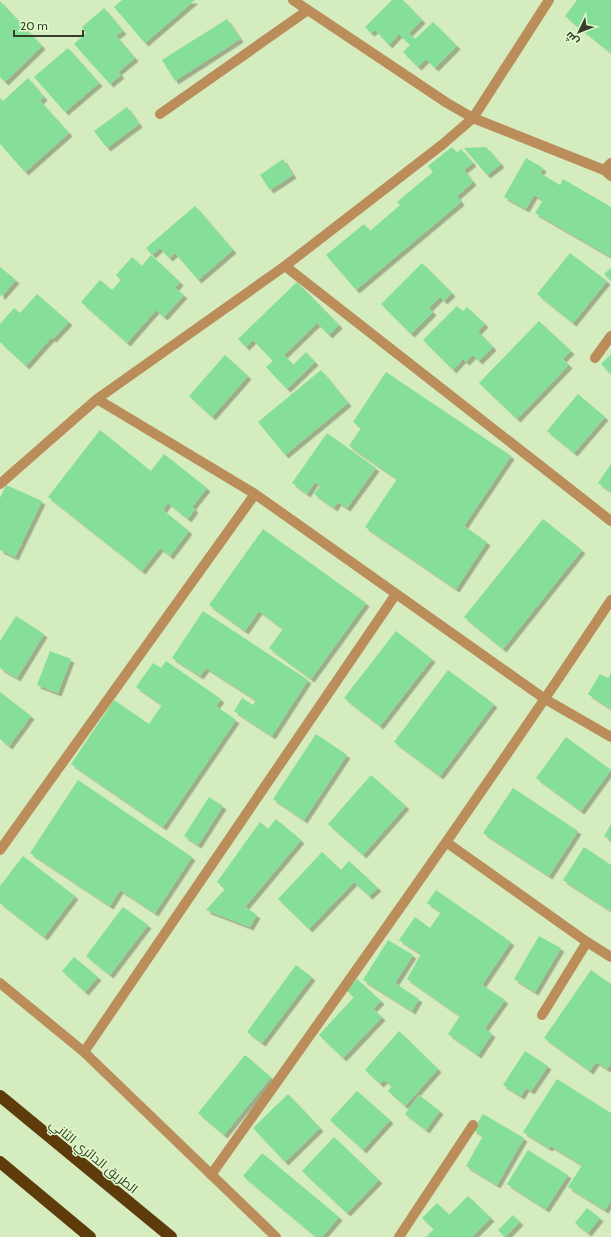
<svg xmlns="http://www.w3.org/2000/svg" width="611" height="1237" font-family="Cabin,Cairo,sans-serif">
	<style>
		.building { fill: #85df98; filter: url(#shadow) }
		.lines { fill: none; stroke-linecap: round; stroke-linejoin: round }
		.minor { stroke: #ba8d5a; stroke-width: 10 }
		.highway { stroke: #5d3b0a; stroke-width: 12 }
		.labels { text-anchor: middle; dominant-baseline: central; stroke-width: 3; stroke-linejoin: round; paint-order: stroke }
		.street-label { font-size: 13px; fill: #353e2b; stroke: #e2facb }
	</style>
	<defs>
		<filter id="shadow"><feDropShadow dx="3.5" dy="3.5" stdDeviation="0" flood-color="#0004"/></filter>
	</defs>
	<rect width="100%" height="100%" fill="#d5ecbe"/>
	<path class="building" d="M122 0H195L145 43 114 7Z
		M392 0H403L422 20 409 33 415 39 433 22 457 46 435 68 426 59 418 67 403 52 410 45 399 34 389 45 375 30 371 33 365 27Z
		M577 0H611V53L565 16Z
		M0 1 42 46 5 82 0 77Z
		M104 8 123 31 116 36 135 58 118 72 121 75 110 84 74 44 86 33 82 27Z
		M227 19 240 39 175 81 162 60Z
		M68 48 99 83 65 112 34 77Z
		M28 78 44 97 40 101 69 133 25 172 0 144V98L3 101Z
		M127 107 139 124 107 148 94 131Z
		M452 147 457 153 461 149 473 163 464 170 473 182 457 196 461 202 356 290 326 255 364 224 370 231 400 205 397 202 433 172 428 166Z
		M486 147 501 164 487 175 464 148Z
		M526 158 543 168 540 173 560 185 563 179 611 207V257L535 213 543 200 534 195 526 209 504 197Z
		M283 159 293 175 270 190 260 175Z
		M195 206 233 250 198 280 175 253 169 258 160 248 152 255 146 248Z
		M570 253 607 281 573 323 537 294Z
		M151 255 180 282 175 288 184 295 164 317 156 310 127 343 81 302 100 280 112 290 121 280 116 275 132 257 142 266Z
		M422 263 452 293 444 301 440 297 429 308 433 312 411 334 381 304Z
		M0 267 16 280 2 296 0 295Z
		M611 268V281L604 274Z
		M297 282 339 325 329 335 317 323 284 355 293 365 306 352 315 362 287 389 266 367 273 361 253 340 246 347 238 339Z
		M37 294 69 322 53 339 51 338 26 366 0 342V324L14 308 20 313Z
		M457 306 463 311 467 307 485 324 478 331 493 347 479 361 473 355 466 362 463 359 453 370 423 340Z
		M539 321 571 351 563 359 569 365 517 419 479 383Z
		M611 354V374L601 364Z
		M225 355 248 376 212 417 189 396Z
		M321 370 348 403 285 455 258 422Z
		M386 372 511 456 464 526 487 542 456 589 365 527 397 479 349 446 361 428 353 422Z
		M578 394 605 417 574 453 547 431Z
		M100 430 151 471 164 454 207 488 192 507 195 509 188 519 168 503 163 510 189 531 170 556 160 548 142 571 48 497Z
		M327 433 376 468 347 508 338 502 334 508 314 494 320 486 315 482 307 494 292 483Z
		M611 464V492L598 483Z
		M6 485 42 501 15 557 0 550V498Z
		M543 519 582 550 503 649 464 617Z
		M263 529 366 603 311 679 269 648 283 629 259 611 245 631 209 605Z
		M203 611 308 680 272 736 234 711 242 698 253 705 256 700 206 668 200 676 172 658Z
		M16 616 44 634 17 678 0 668V641Z
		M396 631 432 659 380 726 344 698Z
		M50 651 71 659 58 693 37 685Z
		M166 661 221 699 216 706 236 720 163 827 71 764 114 700 149 724 162 705 136 687 153 663 161 668Z
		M448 670 494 704 440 776 394 742Z
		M611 673V709L588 694 600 674 608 678Z
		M0 692 31 716 9 746 0 739Z
		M316 734 347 755 304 820 273 799Z
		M566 737 611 770 581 811 536 778Z
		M371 775 406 806 363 855 328 824Z
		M78 780 192 857 155 913 120 890 110 906 30 853Z
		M513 788 578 831 549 876 483 833Z
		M209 797 223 806 198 845 184 836Z
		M276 819 301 840 245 907 257 915 250 927 206 910 225 889 217 882 260 822 268 829Z
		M611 824V840L604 836Z
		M584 847 611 865V911L563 880Z
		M322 852 341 870 349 861 378 888 369 896 354 882 309 929 278 899Z
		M23 856 75 896 44 937 0 903V886Z
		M436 890 511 942 482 985 505 1000 485 1028 492 1034 478 1055 448 1034 460 1016 407 979 421 954 399 940 415 917 430 928 441 912 427 903Z
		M123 907 148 925 110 975 86 956Z
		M539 936 561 948 535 992 514 979Z
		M388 940 413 955 395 983 419 999 412 1011 363 980Z
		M74 957 98 977 85 992 62 971Z
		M296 965 312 977 262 1043 247 1032Z
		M591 970 611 984V1063L607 1069 596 1062 590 1071 544 1038Z
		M357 979 381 1001 373 1009 382 1017 343 1058 319 1035 354 997 346 990Z
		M399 1031 438 1069 405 1106 388 1091 392 1086 384 1080 380 1084 365 1070Z
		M525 1051 548 1066 531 1091 526 1088 521 1096 503 1085Z
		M245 1055 271 1077 224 1135 198 1113Z
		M557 1079 611 1113V1201L605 1210 568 1187 582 1165 551 1146 549 1148 523 1132Z
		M357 1091 390 1120 363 1150 330 1120Z
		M288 1094 320 1128 285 1162 253 1128Z
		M419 1095 440 1111 426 1130 405 1114Z
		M483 1114 524 1138 497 1185 466 1166 483 1136 473 1130Z
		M334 1137 379 1180 347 1213 302 1171Z
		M528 1150 568 1175 546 1209 507 1184Z
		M262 1153 339 1217 322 1237H316L243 1176Z
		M468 1196 491 1218 472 1237H426L434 1229 422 1218 437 1203 449 1215Z
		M587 1208 600 1218 588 1233 575 1223Z
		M513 1215 520 1222 505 1237 498 1230Z"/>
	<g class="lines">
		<path class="minor" d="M293 0 447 103 473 118 604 170 611 176
			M160 114 308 10
			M604 170 611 163
			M285 266 611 521
			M595 358 611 336
			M97 399 255 494 545 699 611 737
			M0 484 97 399 285 266 443 144 473 118 549 0
			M446 842 587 942 611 957
			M0 850 255 494
			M0 983 84 1052 276 1237
			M542 1015 587 942
			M84 1052 396 594
			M211 1175C346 984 482 795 611 600
			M399 1237 473 1125"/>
		<path class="highway" d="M0 1096 171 1237
			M0 1162 90 1237"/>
	</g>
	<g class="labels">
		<g class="street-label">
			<text transform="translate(94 1156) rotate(39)">الطريق الدائري الثاني</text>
		</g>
	</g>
	<g transform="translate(579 32) rotate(227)" stroke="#e2facb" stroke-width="3" paint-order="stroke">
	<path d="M0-3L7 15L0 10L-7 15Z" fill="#353e2b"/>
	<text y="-6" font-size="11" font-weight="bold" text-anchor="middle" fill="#353e2b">ش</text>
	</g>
	<path d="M14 30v6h69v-6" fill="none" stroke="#353e2b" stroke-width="2"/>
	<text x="20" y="30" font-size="12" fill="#353e2b" stroke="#e2facb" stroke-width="3" paint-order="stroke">20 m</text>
</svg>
